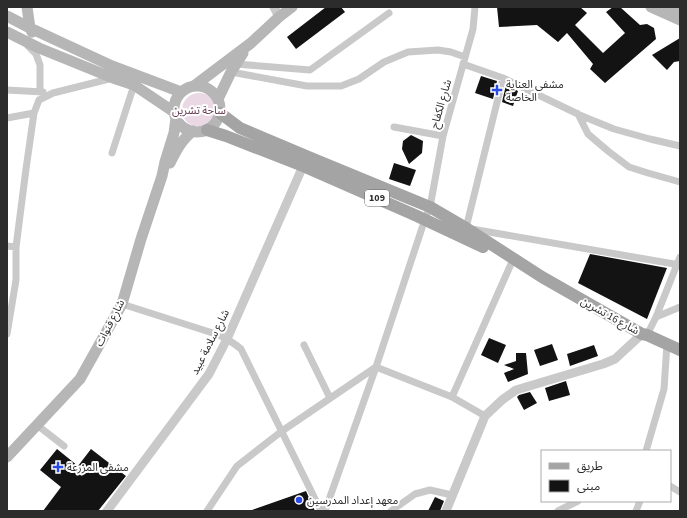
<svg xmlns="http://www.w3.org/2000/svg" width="687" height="518" font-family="'Source Sans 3','Noto Sans Arabic',sans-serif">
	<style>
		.garden { fill: #ead9e4 }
		.building { fill: #131313 }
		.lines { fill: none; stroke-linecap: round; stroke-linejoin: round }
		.minor { stroke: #c9c9c9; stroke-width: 7 }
		.tertiary { stroke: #c9c9c9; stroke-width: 9 }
		.secondary { stroke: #b6b6b6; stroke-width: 11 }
		.primary { stroke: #a4a4a4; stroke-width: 12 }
		.poi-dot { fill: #2c4be4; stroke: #fff; stroke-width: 1.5 }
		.labels { text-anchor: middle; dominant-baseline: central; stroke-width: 4; stroke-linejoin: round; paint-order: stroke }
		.shield { fill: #fff; stroke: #6b6b6b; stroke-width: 1 }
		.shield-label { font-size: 10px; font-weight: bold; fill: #2c2c2c }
		.poi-label { font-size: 11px; fill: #2c2c2c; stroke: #fff; text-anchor: start }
		.street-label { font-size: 11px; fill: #2c2c2c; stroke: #fff }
		.park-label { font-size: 11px; fill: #673a53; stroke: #fff }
	</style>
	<rect width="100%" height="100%" fill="#fff"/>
	<path class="garden" d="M182 110a17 17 0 1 1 34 0a17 17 0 1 1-34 0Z"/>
	<path class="building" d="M326 7H341L345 12 296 49 287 37Z
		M497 7H580L587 13 575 25 603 53 625 33 606 12 613 7H620L640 25 647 24 654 28 656 39 605 83 590 69 593 64 567 33 558 42 537 25 499 27Z
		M680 38V61L674 62 667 70 652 55Z
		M481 76 497 81 493 99 475 93Z
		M506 85 518 91 513 106 502 102Z
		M411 135 423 141 422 153 409 164 402 149 403 141Z
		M394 163 416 170 410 186 389 179Z
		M590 254 667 268 647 319 578 283Z
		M489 338 506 345 498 363 481 355Z
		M552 344 558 360 540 366 534 350Z
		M594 345 598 356 570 366 567 354Z
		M516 353H526L528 374 508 382 504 373 514 369 504 365 516 361Z
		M566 381 570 395 549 401 545 388Z
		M530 392 537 403 524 410 517 397 519 395Z
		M57 449 78 466 91 449 126 476 98 511H43L61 487 40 470Z
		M306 491 315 511H253L252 510Z
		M435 497 444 501 440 511H428Z"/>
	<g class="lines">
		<path class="minor" d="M28 46 36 54 40 65V92
			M236 64 310 70 389 13
			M463 64 503 78 582 116 614 129 650 139 680 146
			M231 72 307 86H341L359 79 384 62 408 52 438 50 451 52 465 57
			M503 78 466 228 680 265
			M7 90 43 92
			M578 114 588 134 608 151 629 167 648 173 680 182
			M7 118 34 113 39 100 53 93 113 78
			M394 127 443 136
			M112 153 134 85
			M7 246 16 247
			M122 304 219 335C227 339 234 343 241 349L321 511
			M656 317 680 307
			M7 334 16 280V247L26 169 34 113
			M647 335 656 317 680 257
			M304 345 330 398
			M452 397 511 264
			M37 425 64 446
			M646 451 664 389 667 344
			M670 486 680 492
			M207 511 237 466 282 431 376 367 452 397 485 416
			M325 511 376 367 425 219 430 207 443 136 473 29 475 7
			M391 511 415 494 430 490 452 495
			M558 511 578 501
			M636 511 640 501"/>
		<path class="tertiary" d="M274 7 279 17
			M107 511 209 374 227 339 303 166
			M446 511 485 416 502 400 516 390 603 364 615 359 642 334"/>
		<path class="secondary" d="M27 7 30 28 32 32
			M651 7 680 20
			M672 7 680 11
			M7 16 30 28 112 66 181 92
			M7 32 39 48 113 78 134 85 174 112
			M194 86 251 43 279 17 292 7
			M174 109a23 23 0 1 1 46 0a23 23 0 1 1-46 0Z
			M218 99 231 72 243 53
			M170 163C176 151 182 139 193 131
			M7 457 80 379 122 304 141 239 162 176 165 162 174 133 176 118"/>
		<path class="primary" d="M220 113 240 128 311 158 430 207 466 228 542 277 642 334 647 335 680 350
			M207 130 226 136 303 166 417 216 483 247"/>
	</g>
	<g class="poi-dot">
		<path d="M495 84h4v4h4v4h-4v4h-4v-4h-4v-4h4z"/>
		<path d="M56 461h4v4h4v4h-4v4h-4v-4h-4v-4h4z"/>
		<circle cx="299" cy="500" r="4"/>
	</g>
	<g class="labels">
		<rect class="shield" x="365" y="190" width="24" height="16" rx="3"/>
		<g class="shield-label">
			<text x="377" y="198">109</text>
		</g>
		<g class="poi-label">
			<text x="506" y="84">مشفى العناية<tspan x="506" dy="13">الخاصة</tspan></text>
			<text x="67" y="467">مشفى المزرعة</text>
			<text x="307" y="500">معهد إعداد المدرسين</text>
		</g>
		<g class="street-label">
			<text transform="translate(441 104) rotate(-74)">شارع الكفاح</text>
			<text transform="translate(610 316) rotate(29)">شارع 16 تشرين</text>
			<text transform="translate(110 323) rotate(-63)">شارع قنوات</text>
			<text transform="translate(210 342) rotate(-63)">شارع سلامة عبيد</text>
		</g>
		<g class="park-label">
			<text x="199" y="110">ساحة تشرين</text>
		</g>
	</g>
	<rect width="687" height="518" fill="none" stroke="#2c2c2c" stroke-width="16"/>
	<rect x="541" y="450" width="130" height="52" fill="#ffffff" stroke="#ababab"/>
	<rect x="549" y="463" width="20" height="6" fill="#a4a4a4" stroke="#ababab"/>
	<text x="577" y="470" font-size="12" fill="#2c2c2c">طريق</text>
	<rect x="549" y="480" width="20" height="12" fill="#131313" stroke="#ababab"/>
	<text x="577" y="490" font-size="12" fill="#2c2c2c">مبنى</text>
</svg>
